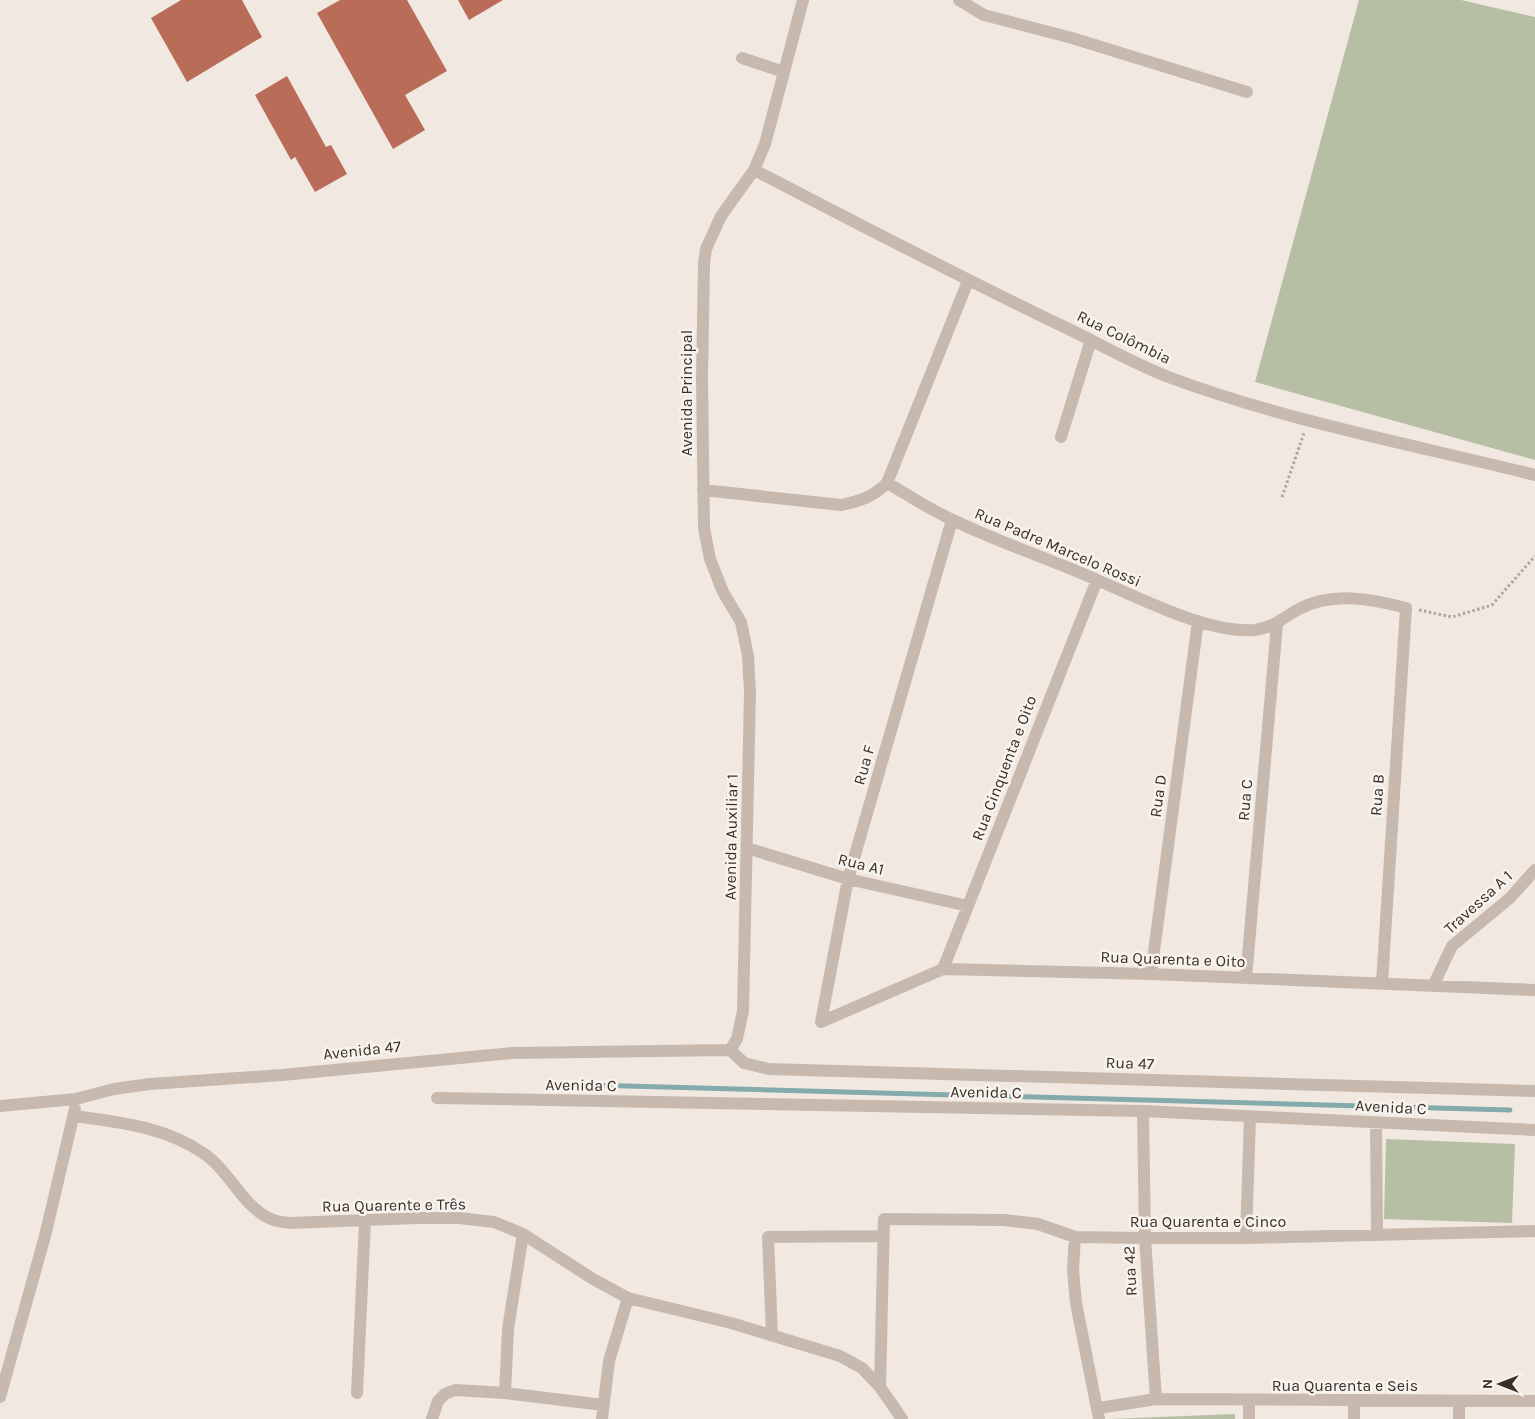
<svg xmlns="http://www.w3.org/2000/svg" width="1535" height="1419" font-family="Karla,sans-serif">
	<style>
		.green { fill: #b6bfa3 }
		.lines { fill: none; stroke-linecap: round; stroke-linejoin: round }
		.stream { stroke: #83abab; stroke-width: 5 }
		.building { fill: #b96c58 }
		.path { stroke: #b4a398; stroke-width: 3; stroke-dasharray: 2.5 2.5; stroke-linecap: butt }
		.minor { stroke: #c8b9ae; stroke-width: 12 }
		.labels { text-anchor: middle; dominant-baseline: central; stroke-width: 5; stroke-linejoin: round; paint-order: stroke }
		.street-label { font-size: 16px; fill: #382f2c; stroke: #f9f3ed }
	</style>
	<rect width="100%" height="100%" fill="#f1e9e1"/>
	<path class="green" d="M1359 0H1461L1535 17V460L1255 382Z
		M1386 1139 1515 1144 1512 1223 1384 1219Z
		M1235 1414V1419H1109Z"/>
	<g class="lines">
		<path class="stream" d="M553 1084 1510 1110"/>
	</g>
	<path class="building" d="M181 0H242L262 37 187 82 151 18Z
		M340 0H407L447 71 405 95 425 130 393 149 317 13Z
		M458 0H503L469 20Z
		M287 76 326 147 331 145 347 174 315 192 295 157 291 160 255 95Z"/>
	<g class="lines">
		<path class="path" d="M1282 497 1304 433
			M1419 610 1452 617 1492 605 1535 556"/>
		<path class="minor" d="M959 0 984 15 1072 38 1247 92
			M742 58 784 72
			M754 170C855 222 954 274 1056 323 1095 341 1131 363 1171 378 1287 421 1414 445 1535 475
			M1061 437 1091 340
			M887 483 968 281
			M703 490 841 505C860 501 873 497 887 483 909 495 930 510 953 520 1000 543 1050 559 1097 580 1140 598 1208 634 1255 630 1273 628 1284 617 1299 609 1332 591 1372 599 1406 608L1382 983
			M747 848 848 879 968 906
			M943 969 1097 580
			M1151 974 1198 621
			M1246 978 1277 624
			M1433 986 1452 946 1510 898 1535 870
			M821 1022 943 969 1151 974 1535 990
			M821 1022 848 879 952 520
			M730 1050 737 1039 743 1011 750 693 748 656 741 622 723 592 710 559 704 528 702 378 704 264 706 249 721 216 754 170 765 144 803 0
			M730 1050 744 1063 769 1069 1535 1091
			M437 1098 1143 1111 1535 1130
			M0 1106 76 1099 114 1089 150 1084 282 1075 512 1053 730 1050
			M1143 1111 1145 1238 1156 1399
			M74 1116C119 1122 167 1127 206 1155 230 1172 243 1207 271 1219 277 1222 284 1222 290 1223L416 1218H459L494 1222 523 1234 593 1279 628 1298 731 1323 840 1356 862 1368 880 1387 902 1419
			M1376 1123 1377 1235
			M1075 1237 1073 1270 1076 1303 1099 1419
			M1246 1238 1250 1117
			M772 1335 768 1237 884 1236
			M880 1387 884 1219 1004 1220 1038 1224 1075 1237 1145 1238H1246L1535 1231
			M357 1393 365 1221
			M505 1393 508 1329 523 1234
			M0 1397 45 1236 75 1109
			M1354 1400V1419
			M1459 1402V1419
			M1099 1408 1156 1399 1535 1401
			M432 1419 438 1401 445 1394 455 1390 505 1393 603 1405
			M602 1419 609 1361 628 1298
			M1249 1419V1401"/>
	</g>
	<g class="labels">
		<g class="street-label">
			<text transform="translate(1124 337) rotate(26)">Rua Colômbia</text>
			<text transform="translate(686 393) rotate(-90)">Avenida Principal</text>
			<text transform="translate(1058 547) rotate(23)">Rua Padre Marcelo Rossi</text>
			<text transform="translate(864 765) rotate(-74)">Rua F</text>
			<text transform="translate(1004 768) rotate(-69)">Rua Cinquenta e Oito</text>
			<text transform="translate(1377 795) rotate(-86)">Rua B</text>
			<text transform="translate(1158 796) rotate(-82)">Rua D</text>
			<text transform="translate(1245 800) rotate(-85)">Rua C</text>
			<text transform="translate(731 837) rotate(-89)">Avenida Auxiliar 1</text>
			<text transform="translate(861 864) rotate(14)">Rua A1</text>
			<text transform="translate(1478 902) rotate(-42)">Travessa A 1</text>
			<text transform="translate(1173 959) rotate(2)">Rua Quarenta e Oito</text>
			<text transform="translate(362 1050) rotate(-6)">Avenida 47</text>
			<text transform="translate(1130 1063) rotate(2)">Rua 47</text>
			<text transform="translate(581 1085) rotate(1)">Avenida C</text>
			<text transform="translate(986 1092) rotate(1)">Avenida C</text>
			<text transform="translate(1391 1107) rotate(3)">Avenida C</text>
			<text transform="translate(394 1205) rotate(-1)">Rua Quarente e Três</text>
			<text x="1208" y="1221">Rua Quarenta e Cinco</text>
			<text transform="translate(1130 1271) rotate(-93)">Rua 42</text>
			<text x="1345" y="1385">Rua Quarenta e Seis</text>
		</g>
	</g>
	<g transform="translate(1500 1384) rotate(270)" stroke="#f9f3ed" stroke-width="4" paint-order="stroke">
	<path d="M0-4L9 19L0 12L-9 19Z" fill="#382f2c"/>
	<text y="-8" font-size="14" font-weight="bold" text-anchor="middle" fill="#382f2c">N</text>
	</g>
</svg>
